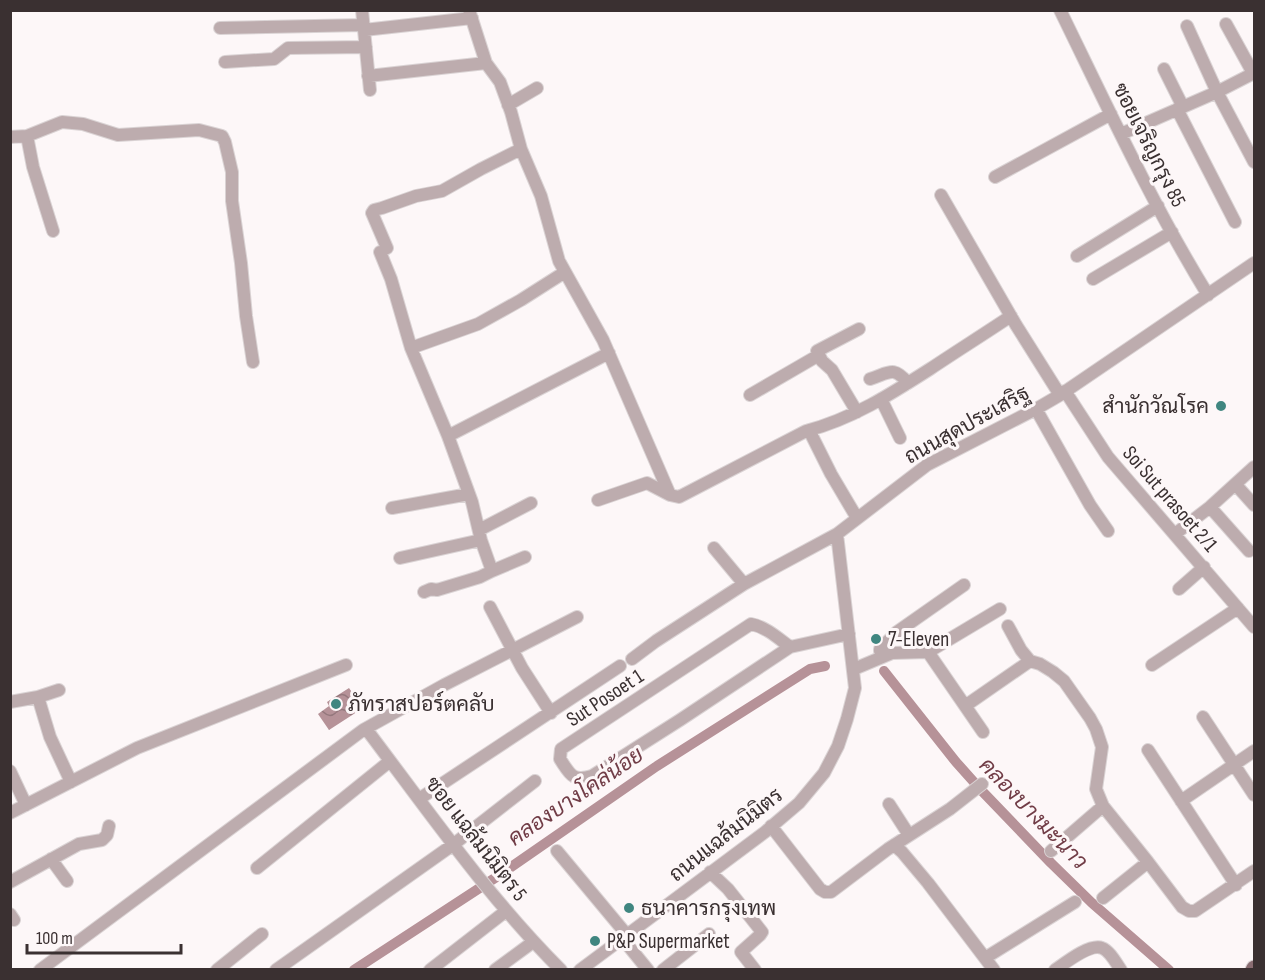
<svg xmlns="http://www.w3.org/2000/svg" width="1265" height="980" font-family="'Sofia Sans Condensed',Sarabun,sans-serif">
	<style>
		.water { fill: url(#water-waves) }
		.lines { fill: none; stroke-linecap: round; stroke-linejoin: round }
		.canal { stroke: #b69298; stroke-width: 10 }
		.minor-casing { stroke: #dad3d4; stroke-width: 14 }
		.major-casing { stroke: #dad3d4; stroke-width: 17 }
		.minor { stroke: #bdacae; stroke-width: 12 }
		.major { stroke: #896c71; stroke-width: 15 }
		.poi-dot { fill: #408680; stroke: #fdf7f8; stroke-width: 2 }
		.labels { text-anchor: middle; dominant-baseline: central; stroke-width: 6; stroke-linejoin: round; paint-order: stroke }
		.street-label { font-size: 21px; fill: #3a3031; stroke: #fdf7f8 }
		.poi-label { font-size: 21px; fill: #3a3031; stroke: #fdf7f8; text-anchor: start }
		.water-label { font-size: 22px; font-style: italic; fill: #713d47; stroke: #fdf7f8 }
	</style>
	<defs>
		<pattern id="water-waves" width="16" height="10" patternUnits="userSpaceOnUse" patternTransform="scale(1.5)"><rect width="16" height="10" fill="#b69298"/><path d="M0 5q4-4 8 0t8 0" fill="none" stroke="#95787d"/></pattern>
	</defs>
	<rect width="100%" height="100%" fill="#fdf7f8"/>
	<path class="water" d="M349 688 363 708 329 730 318 714 329 706 327 702Z"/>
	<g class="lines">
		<path class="canal" d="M884 671 956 762 981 790 1051 863 1092 903 1169 970
			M354 970 498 876 657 766 810 669 825 666"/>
		<g class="minor-casing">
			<path id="minor" d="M362 10 370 90
				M469 10 486 63 500 82 511 112 521 149 541 196 559 261 603 340 670 495
				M1060 10C1107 106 1152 204 1208 295
				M1226 24 1253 73
				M1187 26 1217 92 1254 162
				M220 28 364 25
				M364 30 472 18
				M225 62 274 59 288 48 366 47
				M1164 69 1183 107
				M368 76 486 63
				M508 105 537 88
				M1177 109 1235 222
				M1121 134 1217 92 1254 73
				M27 136 33 167 53 231
				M10 137 27 136 62 122 83 124 118 135 199 130 222 136 225 142 232 172V201L241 263 246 316 253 362
				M995 177 1111 114
				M941 195 1016 325 1060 395
				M387 248 372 213 374 210 382 208 416 196 442 191 481 169 521 149
				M380 252 391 279 411 348 448 436 472 502 481 540 492 571 480 577 437 590 431 589 424 592
				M1077 256 1158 206
				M1093 279 1172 232
				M411 348 478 324 521 300 565 272
				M870 379C889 373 893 365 908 383
				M1065 391 1108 457 1254 627
				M750 395 819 355
				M881 399 900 438
				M1036 409 1090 505 1108 531
				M857 412 832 370 822 361 817 351 859 329
				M809 430 831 474 857 518
				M448 436 609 353
				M1236 485 1254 505
				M598 500 647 483 670 495 679 497 806 431C852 419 891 394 930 369 957 351 984 334 1011 316
				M1210 507 1249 551
				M392 508 469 494
				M479 530 531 503
				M1175 534 1210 507 1254 467
				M714 548 744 584
				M400 558 481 540
				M492 571 525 557
				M1179 589 1204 567
				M490 607 522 668 551 713
				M1008 626 1021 650 1030 661 1040 664 1053 672 1064 681 1090 718 1096 729 1102 747 1096 789 1103 806 1148 862 1182 907 1189 911H1195L1254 871
				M790 647C778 638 766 627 751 624L561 749 560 759C570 774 572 782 592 776L680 720 790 647 849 634
				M883 656 880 651V649L897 632 964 585
				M632 659 656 641 744 584 837 534
				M1152 665 1238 608
				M854 669 892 653 928 652
				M38 697 50 737 71 782
				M10 702 38 697 59 690
				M965 706 1030 661
				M1203 717 1254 795
				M365 729 367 730C429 812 488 897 561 970
				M983 732 928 652 1000 609
				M1148 750 1236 885
				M10 771 26 805
				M419 799 620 666
				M1181 801 1254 751
				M889 804 909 835
				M10 813 137 748 346 665
				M771 826 820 889 825 892H831L888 849 950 809 982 784
				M894 845 902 852 928 883 994 970
				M557 851 627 935
				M1051 851 1103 806
				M51 859 67 881
				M257 868 390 761
				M710 872 728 889 762 932 760 935 741 952 755 970
				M10 882 79 844 102 840 107 835 109 826
				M1103 898 1148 862
				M10 914 14 920
				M622 938 648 970
				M985 958 1075 902
				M40 970 363 730 444 685 577 617
				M217 970 262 934
				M276 970 454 844 535 781
				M430 970 506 911
				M495 970 533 942
				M580 970 765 832 799 803 824 773 838 746 847 719 855 688 837 534 927 465 1036 409 1060 395 1254 263
				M663 970 709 934
				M1055 970C1065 963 1090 943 1102 948 1110 951 1116 963 1121 970"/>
		</g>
		<g class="major-casing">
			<path id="major" d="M1253 970 1254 968"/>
		</g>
		<use href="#minor" class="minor"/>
		<use href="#major" class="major"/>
	</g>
	<g class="poi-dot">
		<circle cx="1221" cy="406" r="6"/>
		<circle cx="876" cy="639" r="6"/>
		<circle cx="336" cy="704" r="6"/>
		<circle cx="629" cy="908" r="6"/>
		<circle cx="595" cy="941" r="6"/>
	</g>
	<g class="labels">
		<g class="street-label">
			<text transform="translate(1149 145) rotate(63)">ซอยเจริญกรุง 85</text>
			<text transform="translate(967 425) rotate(-29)">ถนนสุดประเสริฐ</text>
			<text transform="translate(1170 499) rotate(49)">Soi Sut prasoet 2/1</text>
			<text transform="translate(605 698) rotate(-33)">Sut Posoet 1</text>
			<text transform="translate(726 835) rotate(-38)">ถนนแฉล้มนิมิตร</text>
			<text transform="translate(476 839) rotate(52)">ซอย แฉล้มนิมิตร 5</text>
		</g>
		<g class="poi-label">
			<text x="1209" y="406" text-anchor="end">สำนักวัณโรค</text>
			<text x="888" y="639">7-Eleven</text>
			<text x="348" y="704">ภัทราสปอร์ตคลับ</text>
			<text x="641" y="908">ธนาคารกรุงเทพ</text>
			<text x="607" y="941">P&amp;P Supermarket</text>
		</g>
		<g class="water-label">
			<text transform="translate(576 797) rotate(-34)">คลองบางโคล่น้อย</text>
			<text transform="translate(1033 814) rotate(46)">คลองบางมะนาว</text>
		</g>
	</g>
	<rect width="1265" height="980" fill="none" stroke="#3a3031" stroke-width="24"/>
	<path d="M27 944v9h154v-9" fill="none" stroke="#3a3031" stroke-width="3"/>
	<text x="36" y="944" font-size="18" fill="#3a3031" stroke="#fdf7f8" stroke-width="4.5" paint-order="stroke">100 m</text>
</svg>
